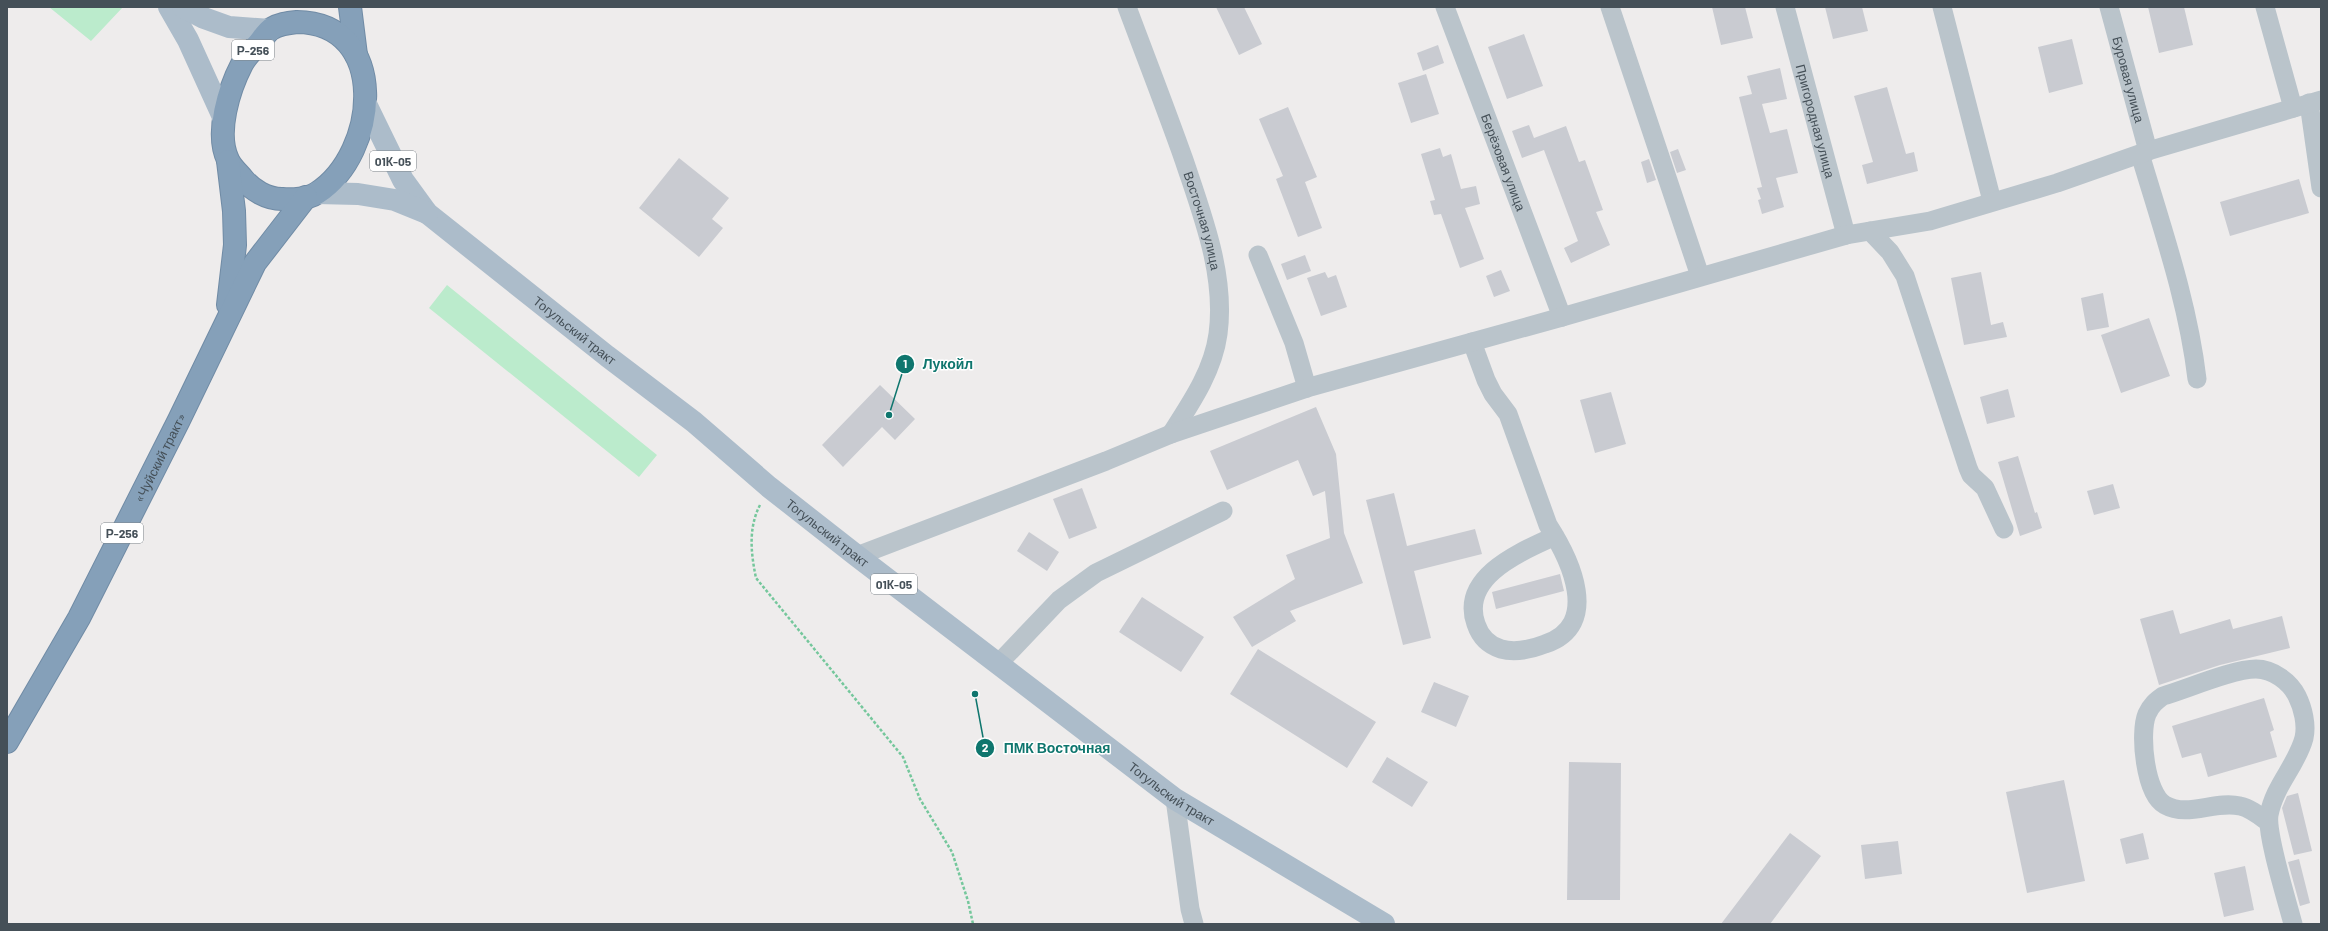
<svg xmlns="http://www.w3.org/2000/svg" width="2328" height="931" font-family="Barlow,sans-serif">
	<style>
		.green { fill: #bbebcc }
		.building { fill: #c9cbd1 }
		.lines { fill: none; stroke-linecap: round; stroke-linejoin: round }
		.highway-casing { stroke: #708ba5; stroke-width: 24 }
		.path { stroke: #75c79c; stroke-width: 2.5; stroke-dasharray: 3 2; stroke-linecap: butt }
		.minor { stroke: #bac4cb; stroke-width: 19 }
		.major { stroke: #acbcca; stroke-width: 22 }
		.highway { stroke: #85a0b9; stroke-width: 22 }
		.labels { text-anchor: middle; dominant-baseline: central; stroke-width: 3; stroke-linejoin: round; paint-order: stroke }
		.shield { fill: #fff; stroke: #7d848a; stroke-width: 1 }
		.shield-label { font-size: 12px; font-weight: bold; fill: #455058 }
		.street-label { font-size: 13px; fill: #455058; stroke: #fff }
		.leader { fill: none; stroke: #0f766e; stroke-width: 1.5 }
		.callout-dot { fill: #0f766e; stroke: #fff; stroke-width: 1.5 }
		.mark-label { font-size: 12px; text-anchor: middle; font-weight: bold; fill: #fff }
		.callout-label { font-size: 14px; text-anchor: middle; font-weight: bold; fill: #0f766e; stroke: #fff; stroke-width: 3; stroke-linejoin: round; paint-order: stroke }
	</style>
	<rect width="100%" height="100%" fill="#eeecec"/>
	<path class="green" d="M49 7H123L91 41Z
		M447 285 657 455 639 477 429 308Z"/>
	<path class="building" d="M1216 7H1244L1262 44 1239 55Z
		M1712 7H1745L1753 38 1721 45Z
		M1825 7H1862L1868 31 1833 39Z
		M2148 7H2184L2193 45 2159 53Z
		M1524 34 1543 86 1507 99 1488 47Z
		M2072 39 2083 84 2049 93 2038 47Z
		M1438 45 1444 63 1423 71 1417 53Z
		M1780 68 1787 99 1762 104 1770 133 1787 129 1798 173 1776 178 1784 207 1762 214 1758 200 1761 199 1757 188 1762 187 1739 97 1752 94 1747 76Z
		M1426 74 1439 114 1411 123 1398 83Z
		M1887 87 1906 154 1914 152 1918 171 1867 184 1862 165 1873 162 1854 96Z
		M1288 107 1317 177 1305 182 1322 228 1298 237 1276 179 1283 176 1259 119Z
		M1529 125 1534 138 1566 126 1579 162 1585 160 1603 210 1596 212 1610 245 1571 263 1564 248 1578 241 1544 150 1522 158 1512 131Z
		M1440 148 1443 157 1451 154 1461 189 1476 186 1480 204 1465 208 1484 259 1460 268 1441 214 1434 215 1430 201 1435 200 1421 154Z
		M1678 149 1686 170 1677 173 1670 152Z
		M679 158 729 198 712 219 723 228 699 257 639 208Z
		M1649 159 1656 180 1647 183 1641 162Z
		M2299 179 2309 213 2230 236 2220 202Z
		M1305 255 1311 271 1287 280 1281 264Z
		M1501 270 1510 291 1494 297 1486 276Z
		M1325 272 1328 278 1336 275 1347 307 1321 316 1307 278Z
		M1981 272 1991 325 2003 322 2007 337 1964 345 1951 278Z
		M2103 293 2109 327 2087 331 2081 298Z
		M2149 318 2170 376 2121 393 2101 335Z
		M880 385 915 419 895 440 882 427 843 467 822 445Z
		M2008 389 2015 417 1987 424 1980 397Z
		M1611 392 1626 444 1595 453 1580 400Z
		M1316 407 1336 454 1344 533 1363 583 1290 611 1296 621 1252 647 1233 617 1295 579 1286 555 1330 538 1325 491 1313 496 1298 460 1227 490 1210 451Z
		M2018 456 2035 513 2037 512 2042 528 2020 536 1998 462Z
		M2113 484 2120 508 2094 515 2087 491Z
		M1082 488 1097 528 1069 539 1053 499Z
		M1394 493 1407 546 1475 529 1482 554 1414 571 1431 638 1403 645 1366 500Z
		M1029 532 1059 552 1047 571 1017 551Z
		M1560 574 1564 591 1496 609 1492 592Z
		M1142 597 1204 637 1181 672 1119 632Z
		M2173 610 2180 634 2230 619 2233 629 2282 616 2290 648 2220 665 2159 685 2140 619Z
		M1258 649 1376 722 1347 768 1230 694Z
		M1434 682 1469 696 1456 727 1421 712Z
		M2264 698 2274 730 2270 732 2277 757 2208 777 2201 753 2182 758 2172 726Z
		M1387 757 1428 782 1412 807 1372 782Z
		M1569 762 1621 763 1620 900H1567Z
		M2064 780 2085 881 2027 893 2006 792Z
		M2298 793 2312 851 2294 855 2282 808 2287 796Z
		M1790 833 1821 856 1770 924H1721Z
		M2143 833 2149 859 2126 864 2120 839Z
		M1898 841 1902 874 1865 879 1861 845Z
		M2299 859 2310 903 2300 906 2288 862Z
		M2245 866 2254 910 2224 917 2214 873Z"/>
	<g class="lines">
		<g class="highway-casing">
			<g id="highway">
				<path d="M350 7 356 55"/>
				<path d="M297 22C390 23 379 153 317 193 308 199 292 200 282 199 267 199 252 190 243 179 238 173 231 167 228 160 215 133 229 89 242 64 246 56 254 49 259 43 263 38 266 33 271 29 279 24 287 23 297 22Z"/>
				<path d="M228 305 235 245 234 211 228 161"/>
				<path id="s6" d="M7 742 79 618 179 420 255 263 306 197"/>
			</g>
		</g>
		<path class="path" d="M760 505C748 528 751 554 756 578L903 757 920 799 952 852 968 901 973 924"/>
		<g class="minor">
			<path id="s1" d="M1127 7C1146 58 1166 109 1184 160 1202 214 1226 275 1218 334 1213 371 1191 403 1171 434"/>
			<path id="s2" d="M1445 7 1562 317"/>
			<path d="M1610 7 1700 276"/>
			<path id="s3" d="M1785 7 1846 235"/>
			<path d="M1942 7 1992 201"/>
			<path id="s4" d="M2109 7 2148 151"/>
			<path d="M2265 7 2293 108"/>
			<path d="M2309 103 2321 188"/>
			<path d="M2140 154C2162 228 2188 302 2197 379"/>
			<path d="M1870 231 1890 252 1905 276 1968 468 1971 475 1985 488 2004 529"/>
			<path d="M1258 255 1294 343 1307 388"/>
			<path d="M1472 342 1486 380 1493 394 1508 414 1548 525C1570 559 1602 625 1545 644 1532 649 1515 653 1501 649 1488 645 1480 636 1476 624 1459 576 1523 551 1555 536"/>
			<path d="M857 556 1106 461 1171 434 1310 387 1562 317 1846 235 1930 221 2057 183 2148 151 2321 100"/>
			<path d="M998 664 1059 600 1096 573 1223 511"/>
			<path d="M1175 799 1190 909 1194 924"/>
			<path d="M2268 822C2260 816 2250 808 2240 806 2215 800 2188 818 2165 805 2145 794 2139 733 2147 714 2151 705 2156 701 2163 696 2187 689 2233 669 2256 669 2273 669 2290 682 2297 696 2303 708 2307 725 2304 738 2297 765 2274 786 2269 815 2266 834 2287 901 2293 924"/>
		</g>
		<g class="major">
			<path d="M169 7 188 40 223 117"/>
			<path d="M183 7 204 18 229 27 270 30"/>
			<path id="s5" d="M366 104 403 180 427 213 607 356 694 422 769 487 857 556 1175 799 1384 924"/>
			<path d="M317 193 358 194 395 200 427 213"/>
		</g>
		<use href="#highway" class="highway"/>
	</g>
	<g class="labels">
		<g class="shield">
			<rect x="232" y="40" width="42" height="20" rx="3"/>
			<rect x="370" y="151" width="46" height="20" rx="3"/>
			<rect x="101" y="523" width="42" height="20" rx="3"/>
			<rect x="871" y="574" width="46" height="20" rx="3"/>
		</g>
		<g class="shield-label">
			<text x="253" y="50">Р-256</text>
			<text x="393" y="161">01К-05</text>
			<text x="122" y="533">Р-256</text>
			<text x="894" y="584">01К-05</text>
		</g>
		<g class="street-label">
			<text stroke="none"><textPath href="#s4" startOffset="75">Буровая улица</textPath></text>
			<text stroke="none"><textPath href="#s3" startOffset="118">Пригородная улица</textPath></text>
			<text stroke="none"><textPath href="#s2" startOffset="166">Берёзовая улица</textPath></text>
			<text stroke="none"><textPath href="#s1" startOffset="227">Восточная улица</textPath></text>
			<text stroke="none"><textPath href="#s5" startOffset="314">Тогульский тракт</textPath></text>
			<text stroke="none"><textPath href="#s6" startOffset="323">«Чуйский тракт»</textPath></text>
			<text stroke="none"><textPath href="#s5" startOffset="638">Тогульский тракт</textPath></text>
			<text stroke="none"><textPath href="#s5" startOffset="1070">Тогульский тракт</textPath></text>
		</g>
	</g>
	<path class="leader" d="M889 415L905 364M975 694L985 748"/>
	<g class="callout-dot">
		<circle cx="889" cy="415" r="4"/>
		<circle cx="975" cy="694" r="4"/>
		<circle cx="905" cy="364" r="10"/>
		<circle cx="985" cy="748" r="10"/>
	</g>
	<g class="mark-label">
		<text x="905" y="368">1</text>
		<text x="985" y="752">2</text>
	</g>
	<g class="callout-label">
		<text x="948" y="369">Лукойл</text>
		<text x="1057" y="753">ПМК Восточная</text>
	</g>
	<rect width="2328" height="931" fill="none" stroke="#455058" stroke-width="16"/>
</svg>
